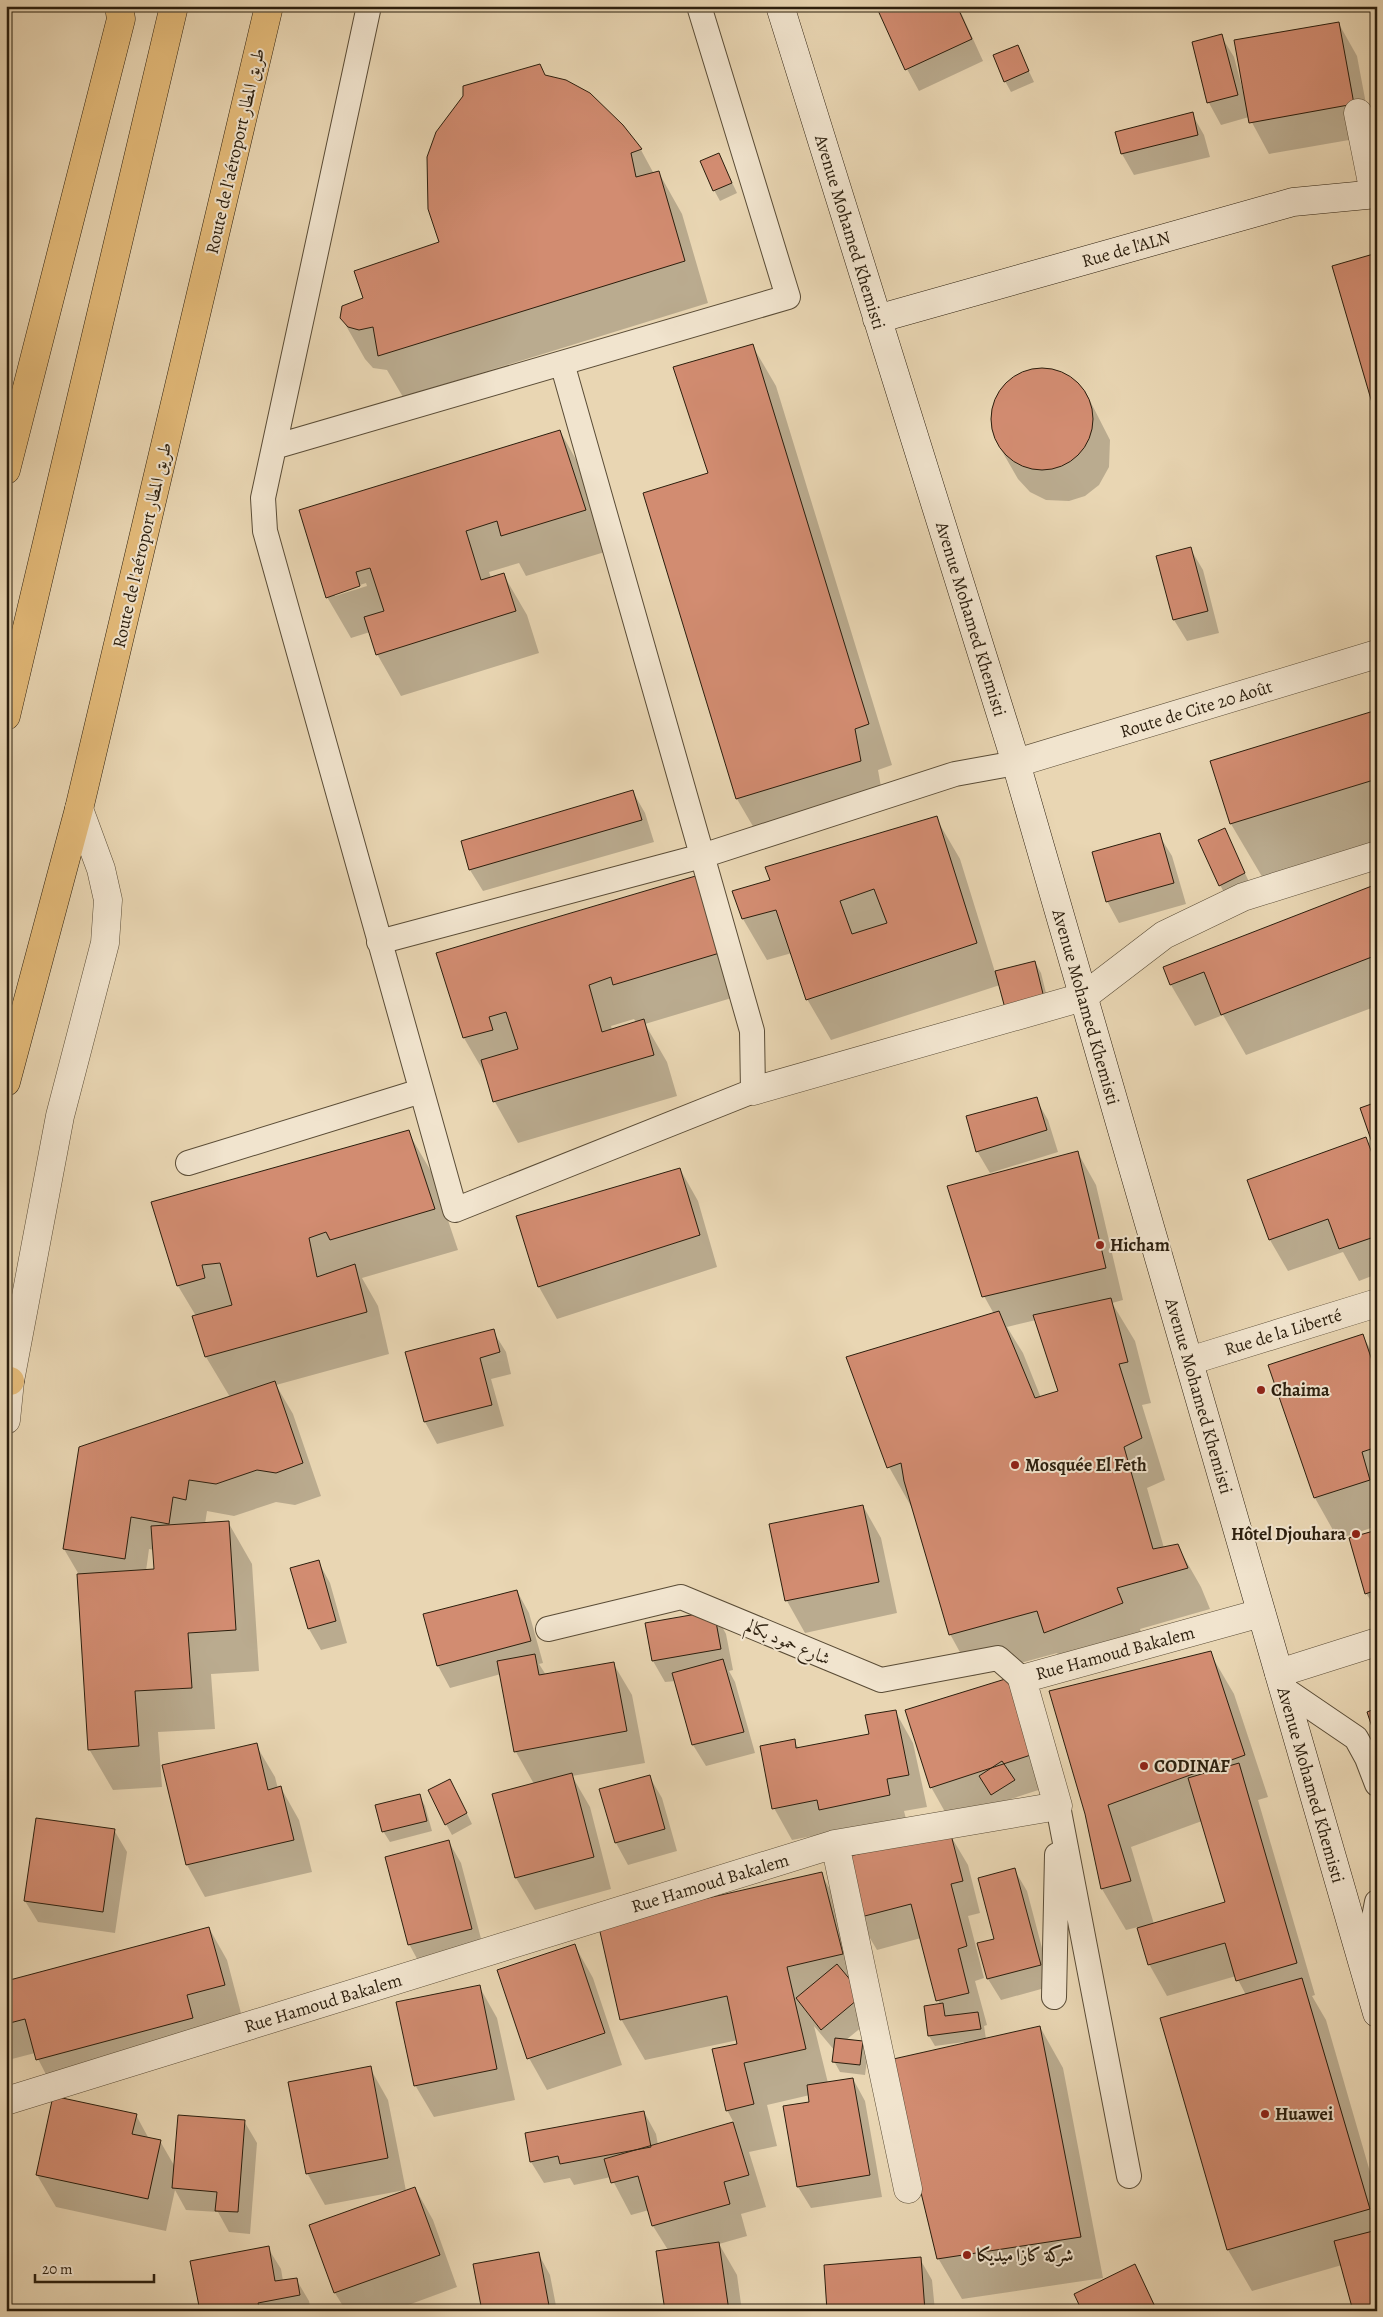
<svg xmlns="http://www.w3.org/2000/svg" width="1383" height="2317" viewBox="0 0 1383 2317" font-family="Alegreya,Amiri,serif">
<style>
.shadow{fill:#0003;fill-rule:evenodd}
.building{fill:#d28c71;stroke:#2b1e0d;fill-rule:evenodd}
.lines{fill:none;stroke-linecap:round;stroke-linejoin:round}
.lane-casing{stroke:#5a4c36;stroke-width:26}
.street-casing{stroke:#5a4c36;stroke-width:29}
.secondary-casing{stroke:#2b1e0d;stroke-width:29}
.highway-casing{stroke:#2b1e0d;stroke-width:29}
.lane{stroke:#f1e4ce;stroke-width:24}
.street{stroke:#f1e4ce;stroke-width:28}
.secondary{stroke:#f1e4ce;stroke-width:28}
.highway{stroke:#e4bb7a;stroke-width:28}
.poi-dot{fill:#8f2418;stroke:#f1e4ce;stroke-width:2}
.labels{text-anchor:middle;stroke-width:4;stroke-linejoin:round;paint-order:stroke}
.street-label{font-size:18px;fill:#2b1e0d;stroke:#f1e4ce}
.poi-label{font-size:18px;font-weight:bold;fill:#2b1e0d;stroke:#f1e4ce;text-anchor:start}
</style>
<rect width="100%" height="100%" fill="#e9d6b3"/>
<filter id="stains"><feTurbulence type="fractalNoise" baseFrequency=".004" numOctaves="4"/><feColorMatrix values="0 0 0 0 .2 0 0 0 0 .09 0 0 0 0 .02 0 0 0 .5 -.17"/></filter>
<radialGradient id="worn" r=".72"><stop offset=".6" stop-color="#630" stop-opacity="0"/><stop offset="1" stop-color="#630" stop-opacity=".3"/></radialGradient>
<!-- shadow -->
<path class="shadow" d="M877 6H958L983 61 919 91 907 69Z
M1339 24 1357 56 1372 136 1269 154 1249 117 1221 125 1209 103 1193 43 1221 36 1234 57 1243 91Z
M1017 46 1034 82 1011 92 1005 81Z
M545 76 622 126 641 150 654 174 659 173 682 214 708 303 403 397 387 370 373 368 365 359 341 317 440 243 465 97Z
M1192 114 1204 135 1210 157 1134 175 1122 154Z
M719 155 737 193 720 201 714 190Z
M752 345 776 386 892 765 878 770 884 803 761 840 737 799 710 474Z
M1043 368 1060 372 1072 378 1085 391 1110 440 1109 467 1099 485 1085 496 1069 501 1046 500 1030 492 1018 479 999 446 993 430 991 418 995 400 1004 385 1018 374Z
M560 431 583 472 608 551 526 576 519 563 489 572 491 578 503 574 527 615 539 653 401 696 377 654 370 632 351 638 327 597 301 511ZM366 583 367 586 335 596V593Z
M1190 548 1203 570 1219 633 1187 641 1174 620 1157 557Z
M1377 711V845L1264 880 1231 824 1212 762Z
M633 792 645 813 654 842 483 891 470 870Z
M936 818 960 859 995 972 1035 962 1041 973 1051 1013 1000 985 831 1040 807 999 792 953 767 960 743 919 734 892 771 881Z
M1159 835 1172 856 1186 904 1119 923 1107 901Z
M1230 841 1250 884 1226 896 1220 885Z
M699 876 745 994 645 1024 667 1062 677 1096 518 1143 495 1102 488 1079 464 1038 438 954ZM634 1019 637 1023 612 1030 611 1026Z
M1377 886V1006L1246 1055 1223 1015 1195 1026 1171 985Z
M1036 1099 1048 1120 1058 1152 990 1173 977 1151Z
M408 1132 432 1173 458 1250 362 1278 378 1306 389 1354 276 1385 293 1414 321 1496 295 1505 276 1502 234 1516 207 1511 205 1524 228 1522 252 1564 259 1671 211 1674 215 1729 158 1732 162 1787 113 1790 89 1749 78 1573 64 1549 230 1397 206 1357 196 1316 178 1286 152 1202ZM149 1549 154 1550 156 1570 146 1571Z
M1365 1139 1377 1159V1274L1359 1281 1343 1252 1288 1271 1270 1240Z
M1078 1153 1096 1185 1123 1300 1112 1303 1135 1341 1151 1403 1142 1405 1165 1480 1147 1488 1164 1548 1177 1545 1201 1587 1210 1609 1140 1629 1145 1645 1069 1673 1057 1653 973 1676 950 1634 912 1508 889 1467 994 1314 984 1296ZM1036 1320 1059 1392 1041 1398 1023 1353 1007 1327Z
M680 1169 698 1201 717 1267 557 1319 539 1287 518 1217Z
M493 1331 506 1352 511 1374 491 1379 504 1426 437 1444 425 1422 407 1353Z
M1362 1335 1377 1360V1526L1338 1539 1315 1498 1270 1366Z
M863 1506 881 1538 897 1613 805 1633 787 1601 771 1525Z
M1377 1531V1611L1366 1593Z
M318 1561 330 1583 347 1643 321 1650 309 1629Z
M517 1591 529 1613 543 1663 539 1664 546 1675 613 1663 632 1695 645 1763 572 1776 590 1807 611 1889 535 1910 516 1878 534 1784 516 1752 501 1674 450 1688 438 1666 425 1615Z
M714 1612 726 1634 733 1670 729 1671 735 1682 755 1753 706 1766 693 1745 676 1681 665 1682 653 1661Z
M1210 1653 1234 1694 1268 1797 1258 1800 1315 1995 1312 1996 1326 2020 1377 2196V2311L1342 2265 1252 2291 1228 2250 1161 2019 1246 1995 1236 1976 1167 1996 1149 1964 1138 1927 1126 1930 1102 1889 1086 1813ZM1202 1821 1226 1903 1154 1924 1131 1847Z
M1014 1677 1057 1784 949 1819 931 1787Z
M895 1711 913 1743 927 1807 904 1811 908 1827 833 1832 792 1840 774 1808 794 1741 799 1749 871 1734Z
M256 1745 275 1777 278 1789 281 1788 299 1820 312 1872 205 1897 187 1865 164 1766Z
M1360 1757 1377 1760V1805Z
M649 1776 662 1798 677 1851 628 1865 616 1843 601 1790Z
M456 1791 472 1824 452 1835 446 1824Z
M419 1795 425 1806 432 1831 390 1842 383 1831Z
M114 1830 127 1852 115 1933 38 1922 25 1901Z
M949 1833 968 1865 980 1913 968 1916 984 1978 975 1981 987 2025 984 2026 986 2039 1040 2027 1063 2068 1103 2278 962 2299 938 2258 964 2042 935 2046 929 2036 925 2007 940 2005 921 1938 877 1950 858 1918Z
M449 1842 461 1863 484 1950 421 1966 409 1944Z
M1014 1869 1027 1891 1052 1986 1001 2000 988 1979 996 1940Z
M821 1874 845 1915 874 2017 846 2040 862 2042 868 2053 865 2075 840 2072 834 2061 835 2051 814 2026 828 2083 853 2079 865 2101 882 2197 811 2208 798 2187 811 2103 810 2095 767 2105 777 2146 749 2152 766 2207 741 2214 747 2236 719 2244 737 2275 742 2311H666L668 2250 653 2226 649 2210 631 2215 611 2177 574 2185 570 2178 544 2183 531 2162 644 2112 656 2134 658 2145 734 2123 727 2110 739 2044 738 2040 645 2060 621 2019Z
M209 1928 227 1960 242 2017 55 2092 35 2053 12 2059 6 2048V1983Z
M575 1946 593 1978 622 2065 547 2090 529 2058Z
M479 1986 497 2018 515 2100 434 2117 415 2085Z
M370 2068 388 2100 406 2191 415 2188 433 2220 457 2287 392 2311H346L335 2293 311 2226 405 2190 325 2205 307 2173Z
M136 2115 149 2139 160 2141 175 2167 244 2121 257 2143 250 2234 229 2232 218 2212 186 2210 175 2190 166 2231 56 2207 37 2175Z
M268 2248 281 2269 283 2281 296 2279 309 2301 311 2311H201Z
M538 2253 550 2275 557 2311H483Z
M920 2259 932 2280 935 2311H829Z
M1134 2266 1158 2311H1083Z"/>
<!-- building -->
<path class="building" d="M876 6H957L972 39 905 70Z
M1339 22 1354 104 1249 123 1234 40Z
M1222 34 1238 95 1207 103 1192 42Z
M1018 45 1029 71 1004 82 993 55Z
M540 64 545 75 566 80 590 93 623 125 642 149 631 153 636 177 659 171 685 261 378 356 373 327 359 330 348 327 340 318 342 306 363 298 354 271 439 242 428 209 427 157 436 132 463 96V86Z
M1193 112 1198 135 1121 154 1115 132Z
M719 153 732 183 713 191 700 161Z
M1377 253V420L1332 266Z
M753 344 869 724 855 729 861 761 736 799 643 493 708 473 673 367Z
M991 419a51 51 0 1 1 102 0a51 51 0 1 1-102 0Z
M560 430 586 510 501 536 497 521 466 531 481 580 504 573 516 611 376 655 364 617 384 611 370 568 356 572 360 586 326 598 299 510Z
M1191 547 1208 611 1173 620 1156 556Z
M1377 710V779L1230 824 1210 761Z
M633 790 642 820 469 870 461 841Z
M937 816 977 943 806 1000 776 910 742 919 732 891 770 880 765 867ZM874 889 887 923 852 934 840 901Z
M1225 828 1245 873 1219 886 1198 840Z
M1160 833 1174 883 1106 902 1092 852Z
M699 875 723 952 613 985 611 977 589 985 602 1032 644 1019 654 1055 493 1102 481 1060 518 1049 506 1012 489 1017 493 1030 463 1038 436 953Z
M1377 884V955L1221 1015 1204 972 1170 985 1163 967Z
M1035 961 1045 1002 1006 1012 995 971Z
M1037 1097 1047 1130 976 1152 966 1116Z
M1377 1102V1154H1376L1360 1108Z
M409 1130 435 1209 330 1240 326 1232 309 1238 317 1277 355 1264 367 1312 205 1357 192 1316 232 1305 220 1263 202 1265 205 1278 177 1286 151 1202Z
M1366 1137 1377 1167V1236L1339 1249 1328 1219 1269 1240 1247 1180Z
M1078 1151 1106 1268 982 1297 947 1186Z
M680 1168 700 1235 538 1287 516 1216Z
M1111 1298 1128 1362 1119 1364 1142 1438 1124 1447 1153 1549 1178 1544 1188 1568 1117 1588 1123 1603 1044 1633 1037 1611 949 1635 904 1481 901 1463 887 1468 846 1357 999 1311 1035 1398 1058 1391 1033 1315Z
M494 1329 500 1352 480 1358 492 1405 424 1422 405 1352Z
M1363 1334 1377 1375V1447L1362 1452 1370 1480 1314 1498 1268 1365Z
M275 1381 303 1463 276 1473 257 1470 216 1484 189 1480 186 1500 173 1497 169 1524 131 1517 125 1559 63 1549 79 1447Z
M863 1505 879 1582 785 1601 769 1524Z
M229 1521 236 1630 188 1633 192 1688 135 1691 139 1746 88 1750 77 1574 154 1569 151 1526Z
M1377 1530V1590L1365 1594 1349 1538Z
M319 1560 336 1621 308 1629 290 1568Z
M517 1590 531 1641 437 1666 423 1614Z
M714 1611 721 1649 652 1661 645 1623Z
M1211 1651 1245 1755 1108 1805 1131 1881 1101 1889 1085 1814 1049 1691Z
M535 1654 539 1675 614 1662 627 1731 514 1752 497 1661Z
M723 1659 744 1732 692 1745 672 1673Z
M1015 1676 1040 1752 930 1788 905 1710Z
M1377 1708V1742L1367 1712Z
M896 1710 909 1775 887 1779 890 1795 819 1810 817 1800 772 1809 760 1746 795 1739 796 1748 869 1734 865 1715Z
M257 1743 268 1790 281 1786 294 1840 186 1865 162 1765Z
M1002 1761 1015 1780 991 1795 979 1776Z
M1239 1763 1297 1963 1236 1981 1225 1943 1148 1965 1137 1928 1225 1902 1188 1778Z
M572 1773 594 1857 515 1878 492 1794Z
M650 1775 665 1829 615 1843 599 1789Z
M450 1779 467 1813 445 1825 428 1790Z
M420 1794 427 1821 382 1832 375 1805Z
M36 1818 115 1829 103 1912 24 1901Z
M950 1831 963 1881 951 1884 967 1946 958 1949 969 1993 936 2001 911 1904 857 1918 842 1858Z
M449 1840 472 1929 408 1945 385 1857Z
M1015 1868 1041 1965 987 1979 977 1943 994 1939 978 1878Z
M822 1872 843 1954 787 1967 806 2049 744 2063 754 2104 726 2111 712 2049 737 2044 727 1996 620 2020 598 1923Z
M209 1927 225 1985 187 1995 193 2018 36 2060 25 2019 6 2024V1981Z
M575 1944 605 2033 527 2059 497 1970Z
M837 1964 863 1995 821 2030 796 1998Z
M1302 1978 1370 2209 1227 2250 1160 2018Z
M480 1985 497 2069 414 2086 396 2002Z
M943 2003 945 2016 978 2012 981 2029 928 2036 924 2006Z
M1040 2026 1081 2237 937 2259 889 2060Z
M835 2038 863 2041 860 2065 832 2062Z
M371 2066 388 2158 306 2174 288 2082Z
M853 2078 870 2175 797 2187 783 2106 809 2102 807 2085Z
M53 2096 137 2114 132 2134 161 2140 148 2199 36 2175Z
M644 2111 651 2147 560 2164 558 2156 530 2162 525 2133Z
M178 2115 245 2120 238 2212 215 2211 217 2192 172 2188Z
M733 2122 749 2175 724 2182 730 2204 652 2226 638 2176 611 2183 604 2159Z
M415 2187 440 2255 334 2293 309 2225Z
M1377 2230V2311H1353L1334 2241Z
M719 2242 729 2311H665L656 2251Z
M269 2246 275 2281 297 2278 300 2295 258 2303 260 2311H200L190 2261Z
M539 2252 550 2311H482L473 2264Z
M921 2257 925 2311H827L824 2265Z
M1135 2264 1157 2311H1082L1074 2294Z"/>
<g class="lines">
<!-- lane casing -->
<g class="lane-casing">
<path id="lane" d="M369 6 263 498 265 531 455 1210 753 1091 752 1031 562 363
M274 447 788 297 699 6
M379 942 702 856 955 774 1016 763
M188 1163 421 1091
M548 1629 681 1597 881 1680 998 1658 1022 1679
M1284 1689 1356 1738 1367 1758 1377 1784
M1058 1806 1129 2176
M1364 1969 1377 1902
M1054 1997 1057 1855"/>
</g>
<!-- street casing -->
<g class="street-casing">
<path id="street" d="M1358 113 1374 193
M1016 763 1377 654
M753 1091 1083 997 1164 935 1243 897 1377 855
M1189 1361 1377 1303
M6 1420 10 1381 60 1116 105 943 108 900 101 869 79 809
M1279 1673 1377 1642
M835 1844 908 2189
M6 2101 835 1844 1058 1806 1022 1679 1261 1613"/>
</g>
<!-- secondary casing -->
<g class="secondary-casing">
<path id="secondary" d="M780 6 1016 763 1377 2013
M877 319 1293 202 1377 194"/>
</g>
<!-- highway casing -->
<g class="highway-casing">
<path id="highway" d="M6 470 121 19 119 6
M6 716 174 6
M6 1082 79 809 269 6
M6 1382 10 1381"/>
</g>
<!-- lane -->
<use href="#lane" class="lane"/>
<!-- street -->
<use href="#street" class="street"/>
<!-- secondary -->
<use href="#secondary" class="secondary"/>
<!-- highway -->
<use href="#highway" class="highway"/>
</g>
<!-- markers -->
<g class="poi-dot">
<circle cx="1100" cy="1245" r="5"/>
<circle cx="1261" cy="1390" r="5"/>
<circle cx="1015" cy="1465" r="5"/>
<circle cx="1356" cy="1534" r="5"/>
<circle cx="1144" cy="1766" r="5"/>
<circle cx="1265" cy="2114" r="5"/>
<circle cx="967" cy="2255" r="5"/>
</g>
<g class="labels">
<!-- street labels -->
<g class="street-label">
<text transform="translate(235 151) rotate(-77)" y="6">Route de l'aéroport طريق المطار</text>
<text transform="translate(850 232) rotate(73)" y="6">Avenue Mohamed Khemisti</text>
<text transform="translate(1126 249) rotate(-16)" y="6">Rue de l'ALN</text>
<text transform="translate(142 545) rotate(-77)" y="6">Route de l'aéroport طريق المطار</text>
<text transform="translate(971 619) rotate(73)" y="6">Avenue Mohamed Khemisti</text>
<text transform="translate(1196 709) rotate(-17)" y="6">Route de Cite 20 Août</text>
<text transform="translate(1086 1007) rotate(74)" y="6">Avenue Mohamed Khemisti</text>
<text transform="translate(1283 1332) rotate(-17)" y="6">Rue de la Liberté</text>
<text transform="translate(1199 1396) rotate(74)" y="6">Avenue Mohamed Khemisti</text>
<text transform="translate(788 1642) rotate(23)" y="6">شارع حمود بكالم</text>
<text transform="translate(1115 1653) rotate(-15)" y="6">Rue Hamoud Bakalem</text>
<text transform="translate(1311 1785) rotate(74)" y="6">Avenue Mohamed Khemisti</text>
<text transform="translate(710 1883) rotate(-17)" y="6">Rue Hamoud Bakalem</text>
<text transform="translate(323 2003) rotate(-17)" y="6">Rue Hamoud Bakalem</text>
</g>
<!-- poi labels -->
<g class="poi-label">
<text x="1110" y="1251">Hicham</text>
<text x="1271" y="1396">Chaima</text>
<text x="1025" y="1471">Mosquée El Feth</text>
<text x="1346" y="1540" text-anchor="end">Hôtel Djouhara</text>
<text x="1154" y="1772">CODINAF</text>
<text x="1275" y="2120">Huawei</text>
<text x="977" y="2261">شركة كازا ميديكا</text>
</g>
</g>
<!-- margin -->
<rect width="1383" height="2317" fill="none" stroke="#e9d6b3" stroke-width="25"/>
<rect x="8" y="8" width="1368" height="2302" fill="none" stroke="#2b1e0d" stroke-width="2.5"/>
<rect x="12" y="12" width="1358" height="2292" fill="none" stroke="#2b1e0d"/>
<!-- scale -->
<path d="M35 2274v8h119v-8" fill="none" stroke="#2b1e0d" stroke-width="2.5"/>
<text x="42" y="2274" font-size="15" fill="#2b1e0d" stroke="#f1e4ce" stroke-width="4" paint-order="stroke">20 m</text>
<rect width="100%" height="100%" filter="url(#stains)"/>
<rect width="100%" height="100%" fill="url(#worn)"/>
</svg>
